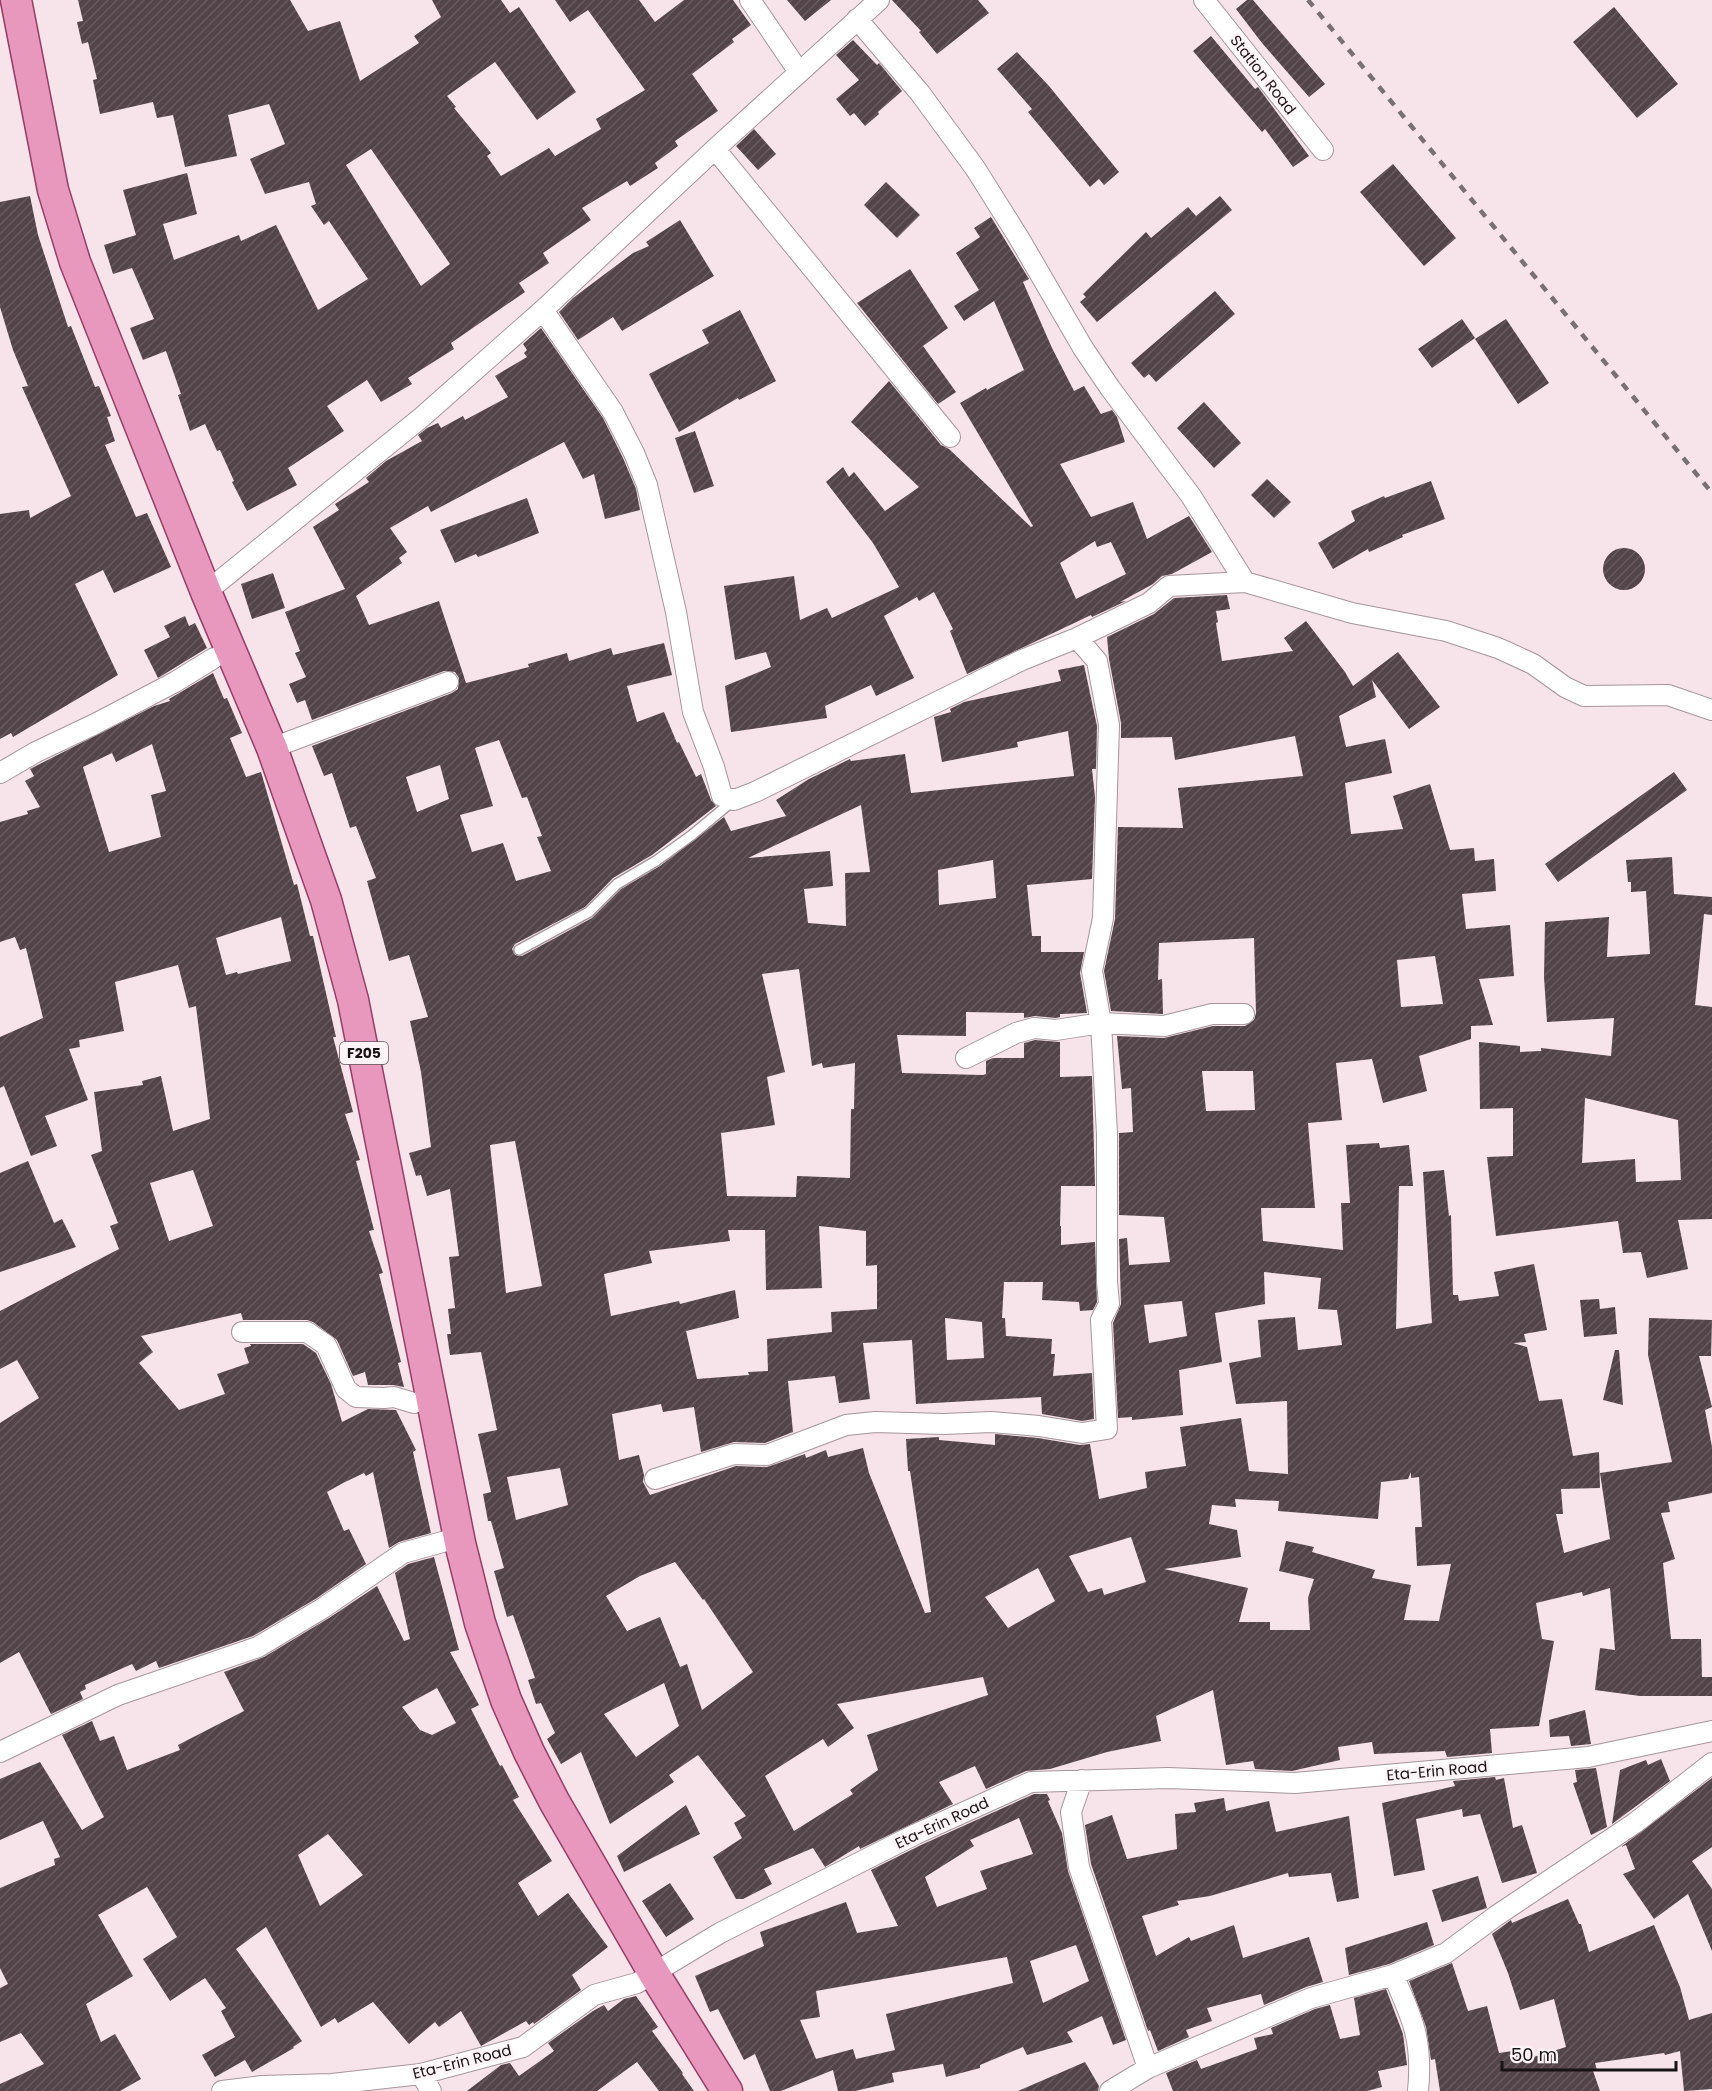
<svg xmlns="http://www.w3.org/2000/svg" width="1712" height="2091" viewBox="0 0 1712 2091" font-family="Poppins,sans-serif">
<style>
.building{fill:url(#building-hatch);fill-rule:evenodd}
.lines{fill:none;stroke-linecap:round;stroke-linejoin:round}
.service-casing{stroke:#a6959b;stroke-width:12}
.minor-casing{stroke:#a6959b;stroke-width:22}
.primary-casing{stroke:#963d66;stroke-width:33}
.service{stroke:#fff;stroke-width:9}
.minor{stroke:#fff;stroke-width:20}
.primary{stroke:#e998bd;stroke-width:30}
.rail{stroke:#7a6f73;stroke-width:4.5;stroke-dasharray:8 8;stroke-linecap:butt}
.labels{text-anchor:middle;stroke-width:6;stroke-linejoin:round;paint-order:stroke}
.shield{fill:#fef3f7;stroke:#5d5659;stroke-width:1.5}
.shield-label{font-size:14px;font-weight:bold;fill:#181315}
.street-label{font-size:15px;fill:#181315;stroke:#fef3f7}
</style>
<defs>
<pattern id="building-hatch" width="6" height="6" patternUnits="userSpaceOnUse" patternTransform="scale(1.5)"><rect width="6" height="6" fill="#524449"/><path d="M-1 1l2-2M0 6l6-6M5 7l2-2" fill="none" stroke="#675b5f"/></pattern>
</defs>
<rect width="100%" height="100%" fill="#f6e4ea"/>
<!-- building -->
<path class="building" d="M78 0H290L308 31 340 21 360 81 419 43 414 36 441 17 432 0H501L510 13 519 7 576 92 537 120 495 62 447 96 456 107 454 108 491 153 487 156 501 176 549 148 555 156 601 129 596 119 645 90 588 10 570 22 555 0H639L655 22 684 0H733L751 25 732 39 734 42 692 74 718 111 675 141 678 146 655 163 658 168 630 186 627 181 582 208 591 220 543 253 549 263 519 283 525 292 451 343 454 349 408 378 412 384 381 402 367 380 327 406 344 431 288 468 297 485 247 511 232 482 234 481 220 450 217 451 205 424 190 431 178 395 181 394 166 351 143 360 130 328 154 319 132 268 113 274 104 245 136 235 123 190 187 173 197 214 163 224 174 260 239 235 241 241 276 225 318 310 368 279 329 221 324 225 311 206 316 204 309 182 265 194 250 159 285 144 269 104 228 115 237 156 185 167 173 115 157 118 153 102 100 114 93 80 97 79 88 42 82 44 77 22 83 21ZM371 149 450 264 421 286 346 165Z
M787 0H831L805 21Z
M892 0H978L989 13 937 54 919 32 921 31Z
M1247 0H1253L1325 84 1309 97 1262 43 1236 9Z
M1614 7 1678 84 1637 118 1573 42Z
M1211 36 1255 89 1258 87 1309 156 1293 167 1265 129 1262 132 1193 51Z
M853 40 877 65 879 63 902 91 878 112 879 114 865 126 854 113 850 116 836 99 859 80 836 55Z
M1017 52 1049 86 1119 172 1104 185 1099 179 1090 187 1028 112 1032 109 997 69Z
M754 129 776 154 758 170 736 146Z
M1393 164 1456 238 1424 266 1360 192Z
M886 182 920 215 897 238 864 205Z
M30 196 38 235 68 327 71 326 95 387 99 386 111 416 107 417 115 441 105 445 136 517 147 513 171 567 114 593 103 570 75 584 118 675 13 737 11 733 0 739V514L29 510 30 518 71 496 22 387 28 386 13 350 0 307V202Z
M1220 196 1232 210 1097 322 1080 302 1086 297 1083 294 1146 232 1151 238 1188 207 1196 216Z
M991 217 1029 279 1023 282 1052 348 1074 391 1084 386 1101 414 1112 410 1117 417 1125 442 1060 464 1091 517 1133 502 1147 539 1189 516 1212 552 1172 574 1162 576 1153 584 1120 602 1126 601 1092 617 1091 615 967 674 950 631 953 629 934 592 919 601 917 597 884 616 914 678 876 696 871 685 825 706 827 718 731 732 725 686 771 667 766 652 735 660 724 586 794 576 800 620 827 608 832 618 899 587 873 543 826 482 843 467 849 477 854 472 885 511 919 487 851 422 889 381 941 445 949 449 1031 527 1033 526 960 403 986 388 987 390 1024 370 994 301 964 321 954 306 979 290 956 253 980 237 974 228ZM1095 541 1097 547 1111 542 1126 574 1076 599 1060 563Z
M680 220 714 276 622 331 613 317 578 340 559 312 573 298 633 253 649 246 646 242Z
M910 269 948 328 923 346 956 392 938 404 857 303Z
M1215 291 1235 314 1156 382 1149 374 1144 378 1131 363Z
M740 310 776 381 739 400 738 398 679 432 649 374 709 343 702 330Z
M1462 319 1475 338 1432 368 1418 349Z
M1506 319 1549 383 1518 404 1475 339Z
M541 328 603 418 623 458 636 489 640 510 605 519 594 474 583 479 564 442 431 512 428 506 390 528 407 552 399 558 402 563 356 596 369 625 439 601 466 683 529 667 528 664 567 653 569 661 611 648 613 655 664 643 672 675 627 686 637 722 664 712 677 743 679 742 696 777 701 774 711 800 716 806 652 855 613 878 585 907 515 944 512 949 515 955 522 956 592 918 621 889 660 866 724 817 731 831 786 816 776 800 809 779 850 759 851 761 905 754 911 793 1074 776 1068 731 1017 742 1018 747 942 762 934 717 951 712 950 709 964 702 1061 681 1058 670 1084 665 1097 726 1096 769H1092L1095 797 1092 879 1027 885 1032 936H1041V952H1084L1080 973 1087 1013 1060 1014V1017L1056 1018 1035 1016 1024 1018V1013L966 1012V1036L897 1035 902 1073 983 1075 986 1074V1061L993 1058H1024V1043L1035 1040 1060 1042V1077L1092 1076 1095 1186H1061L1060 1226H1061V1245L1095 1242 1097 1302 1093 1310 1080 1311 1079 1302 1042 1300 1043 1282H1004L1002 1318H1005L1006 1336 1052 1339 1051 1354H1055L1053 1376 1092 1373 1094 1419 1082 1421 1042 1414 1041 1397 916 1404 912 1340 863 1343 870 1399 839 1403 835 1376 788 1381 793 1432 765 1443 734 1442 701 1452 694 1407 663 1412 661 1404 612 1414 619 1460 639 1455 644 1475 643 1482 650 1495 736 1466 767 1467 805 1454 806 1458 826 1450 828 1457 863 1448 869 1473 925 1613 931 1612 910 1471H908L906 1439 939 1437V1440L995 1445V1434L1038 1438 1080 1445 1090 1444 1099 1499 1147 1488 1145 1472 1186 1466 1180 1427 1241 1418 1249 1471 1288 1474 1287 1401 1236 1404 1229 1363 1261 1357 1258 1320 1295 1317 1298 1350 1342 1345 1337 1310 1318 1309 1321 1278 1264 1272 1265 1304 1215 1313 1222 1362 1179 1370 1183 1415 1132 1420V1417L1118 1418 1113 1323 1121 1304 1119 1239 1127 1238 1129 1265 1170 1262 1164 1217 1119 1215V1133L1133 1132 1131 1088 1122 1089 1117 1036 1164 1038 1213 1026H1245L1254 1020 1256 1013 1254 938 1159 943 1158 980 1162 979 1163 1014 1111 1011 1104 971 1115 919 1118 827 1183 828 1178 788 1303 776 1295 736 1175 760 1172 737 1121 738V723L1109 659 1107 637 1154 614 1174 598 1227 595 1230 609 1216 611 1218 622 1216 623 1222 661 1293 651 1284 638 1306 621 1345 672 1353 686 1398 652 1440 707 1409 729 1372 680 1376 697 1339 716 1346 747 1385 739 1392 773 1345 783 1351 834 1403 829 1393 796 1430 784 1450 850 1474 848 1475 861 1494 859 1496 891 1462 894 1466 929 1510 925 1514 976 1479 979 1493 1025 1471 1026V1039L1419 1056 1427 1091 1383 1103 1372 1059 1336 1063 1342 1120 1308 1123 1315 1208H1261L1263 1241 1343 1250 1341 1203H1350L1346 1145 1379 1143 1380 1148 1409 1145 1413 1186H1399L1396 1329 1432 1323 1423 1172 1444 1170 1449 1216 1451 1215 1453 1295H1458L1459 1301 1499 1296 1494 1272 1534 1264 1547 1330 1524 1334 1526 1342 1513 1343 1527 1347 1539 1401 1562 1399 1573 1456 1599 1452 1600 1488 1561 1489 1563 1514H1556L1564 1553 1610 1539 1600 1473 1672 1462 1648 1355 1649 1318 1712 1320 1711 1356H1699L1712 1407 1705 1410 1712 1447V1493L1668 1502 1670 1512 1661 1513 1675 1559 1663 1563 1671 1639H1701L1702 1677H1712V1696H1640L1595 1690 1600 1648 1615 1650 1610 1588 1583 1596 1582 1592 1536 1603 1542 1639 1554 1641 1539 1726 1490 1729 1492 1753 1447 1757 1445 1751 1374 1754 1372 1742 1338 1747 1340 1760 1292 1771 1255 1769 1253 1761 1226 1765 1213 1690 1156 1716 1161 1741 1107 1752 1050 1769 1026 1771 986 1789 975 1766 939 1782 953 1804 860 1849 859 1846 825 1867 813 1848 764 1869 772 1884 743 1899H736L713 1857 742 1838 734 1823 746 1816 698 1755 669 1775 674 1782 610 1824 581 1752 561 1764 547 1739 555 1733 541 1703 536 1704 528 1680 535 1678 513 1615 507 1617 494 1571 504 1568 491 1521H488L483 1494 491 1492 478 1434 497 1430 481 1352 450 1355 447 1334H451L448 1309 455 1308 449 1257 459 1256 450 1189 427 1196 421 1175 416 1176 409 1153 431 1147 421 1072 410 1021 428 1017 409 955 389 961 367 881 376 878 356 826 350 828 332 773 324 776 312 746 452 693 458 689 459 678 455 672 444 671 312 720 305 700 297 703 289 684 306 677 295 653 300 651 285 612 345 589 313 527 339 510 335 504 369 482 366 478 386 461 422 441 418 435 427 428 438 423 441 428 463 416 465 420 508 397 495 376 527 357 524 353 527 350 523 344ZM499 740 522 798 527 797 542 836 537 837 551 871 516 881 503 843 472 852 460 815 493 806 475 748ZM440 765 449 799 417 812 406 777ZM861 805 870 872 845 873 846 926 808 923 804 889 833 886 830 851 748 858ZM993 860 996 898 939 905 938 870ZM1435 956 1443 1004 1401 1007 1397 960ZM799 969 812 1066 822 1063 823 1068 855 1063 854 1109H851L850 1178 797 1176 796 1197 727 1196 721 1133 775 1125 767 1077 785 1072 762 974ZM1202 1071H1253L1255 1110 1206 1111ZM515 1141 542 1286 506 1293 490 1145ZM819 1226 866 1231V1266L877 1265V1309L831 1312 832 1332 767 1339 768 1371 748 1372 749 1375 697 1379 686 1331 739 1318 735 1290 680 1304 679 1301 611 1316 604 1274 652 1263 649 1251 730 1241 728 1230H765L766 1290 822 1288ZM1182 1301 1187 1336 1149 1343 1144 1305ZM945 1318 982 1322 984 1358 947 1360ZM560 1468 568 1505 516 1520 507 1477ZM1411 1472V1478L1419 1477 1422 1527H1415L1417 1566 1451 1564 1439 1621 1404 1620 1411 1585 1372 1578 1375 1570 1312 1552 1314 1547 1286 1541 1279 1571 1314 1579 1308 1598 1310 1630H1270V1622H1239L1248 1588 1164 1569 1241 1557 1237 1530 1209 1524 1212 1505 1236 1507 1235 1499 1279 1501 1278 1511 1378 1519 1381 1482 1408 1479ZM1131 1537 1146 1582 1104 1595 1102 1588 1088 1592 1069 1556ZM675 1562 703 1600 704 1599 753 1672 702 1710 687 1664 680 1667 660 1617 627 1631 606 1596 640 1576ZM1038 1568 1055 1601 1008 1628 985 1597ZM983 1677 988 1695 867 1735 878 1770 850 1790 853 1794 794 1831 765 1776 823 1739 828 1747 854 1728 837 1704ZM664 1683 679 1726 636 1757 604 1714Z
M1204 402 1241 443 1214 468 1177 428Z
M695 431 714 486 694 493 675 438Z
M1267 479 1291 502 1274 518 1251 495Z
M1431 481 1445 519 1402 535 1403 537 1369 552 1368 549 1333 569 1318 543 1355 521 1351 511 1384 496 1385 498Z
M527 498 539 533 478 557 476 554 455 563 440 530Z
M1603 569a21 21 0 1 1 42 0a21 21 0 1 1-42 0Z
M273 573 285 608 252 619 241 584Z
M185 616 189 626 195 623 207 648 158 678 144 650 170 637 164 626Z
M213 673 224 699 227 698 242 733 230 738 246 777 261 772 294 885 297 884 310 936H313L336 1037H333L353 1112 345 1114 360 1160 356 1161 374 1230 369 1231 383 1273 379 1274 401 1362 398 1363 404 1387 393 1385H368L365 1372 353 1376 337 1340 313 1322 307 1320H243L241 1313 141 1336 153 1352 139 1363 179 1410 225 1394 217 1374 249 1363 244 1348 251 1346 250 1344H303L316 1353 331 1384 342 1422 368 1409 396 1410 416 1450 413 1452 431 1533 399 1542 389 1548 373 1472 366 1476 364 1473 343 1483 327 1492 344 1531 349 1529 366 1564 317 1598 253 1636 159 1668 156 1661 136 1671 132 1664 85 1685 86 1689 80 1692 83 1699 51 1714 19 1652 0 1663V1423L39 1398 17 1360 0 1369V1311L119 1249 110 1226 118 1223 91 1155 102 1151 94 1092 143 1085 142 1081 161 1076 173 1131 210 1119 196 1006 189 1008 178 965 115 982 124 1031 79 1040 80 1047 69 1049 88 1100 45 1116 57 1146 31 1156 4 1086 0 1088V1037L43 1018 26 948 20 950 15 937 0 942V822L28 814 27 811 40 807 25 781 34 776 30 769 154 706 170 701 169 699ZM152 744 166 791 151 795 161 837 109 852 83 767 112 753 116 762ZM281 917 291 961 238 974 237 972 226 975 216 938ZM193 1170 213 1226 169 1241 150 1183Z
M1674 772 1687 790 1558 882 1545 864Z
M1672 857 1674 894 1712 897V915L1704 914 1695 1005 1712 1007V1219L1678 1220 1688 1269 1647 1278 1641 1252 1623 1253 1618 1221 1496 1236 1487 1157 1513 1156V1108L1480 1109 1479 1042 1520 1046V1052L1541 1051V1048L1611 1056 1614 1018 1547 1022 1544 977 1545 922 1609 917 1607 957 1650 954 1646 891 1631 892V882H1628L1626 860ZM1585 1098 1678 1120 1681 1180 1636 1182 1635 1159 1582 1163Z
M28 1161 54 1223 62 1219 76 1247 0 1272V1173Z
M1599 1299 1600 1309 1615 1307 1617 1334 1584 1337 1580 1300Z
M1615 1350H1619L1623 1405 1603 1400Z
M434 1557 459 1650 450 1652 479 1705 471 1709 500 1766 502 1765 519 1797 513 1800 552 1861 518 1883 538 1916 568 1893 608 1947 572 1975 581 1990 534 2024 533 2022 529 2025 526 2021 481 2046 461 2011 439 2027 435 2022 409 2044 373 2002 338 2023 335 2018 321 2027 266 1927 236 1949 302 2041 293 2047 294 2048 252 2072 245 2060 215 2077 202 2055 235 2037 221 2011 226 2008 205 1978 170 2001 143 1959 177 1937 147 1887 98 1915 133 1976 86 2004 101 2042 115 2034 141 2079 120 2091H0V2084L44 2064 21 2033 0 2042V1988L8 1984 0 1968V1888L55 1865 54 1859 60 1857 43 1821 0 1840V1779L40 1762 82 1830 104 1817 62 1735 92 1721 100 1741 114 1736 127 1770 180 1750 178 1745 244 1711 224 1672 264 1657 329 1618 377 1586 404 1641 410 1639 395 1573 408 1564ZM437 1688 456 1723 432 1735 420 1730 402 1707ZM328 1834 363 1875 320 1906 298 1855Z
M1585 1710 1591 1744 1571 1746 1569 1736 1550 1737 1549 1720Z
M1661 1759 1670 1781 1612 1824 1620 1770 1646 1760 1648 1765Z
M1596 1768 1607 1827 1591 1835 1573 1783 1577 1782 1575 1770Z
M1495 1777 1496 1780 1504 1778 1513 1828 1522 1825 1537 1873 1502 1883 1480 1814 1463 1817 1462 1809 1416 1819 1425 1870 1394 1876 1382 1803 1455 1786 1453 1781Z
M1712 1778V1847L1692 1861 1712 1889V1951L1688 1894 1654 1919 1623 1874 1635 1869 1626 1845 1621 1847Z
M1034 1794H1047L1050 1800 1048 1801 1062 1833 1068 1871 1126 2040 1113 2045 1102 2016 1067 2032 1073 2042 1027 2055 1023 2047 980 2065V2068L946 2077 943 2064 892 2073 894 2082 855 2091H838L833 2070 781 2091H770L755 2054 744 2060 718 2009 710 2012 695 1976 764 1946 760 1932 846 1902 857 1933 898 1926 871 1870 921 1845ZM1019 1818 1033 1854 980 1871 987 1889 937 1907 925 1877 974 1846 970 1840ZM1076 1945 1089 1981 1043 2003 1030 1961ZM1007 1957 1013 1983 886 2014 895 2050 856 2059 853 2049 816 2059 800 2020 820 2017 816 1991Z
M1224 1798 1226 1811 1269 1801 1276 1832 1349 1816 1359 1898 1337 1902 1331 1873 1289 1877 1288 1873 1210 1896 1177 1901 1179 1905 1142 1916 1156 1956 1189 1937 1191 1941 1234 1925 1243 1958 1309 1937 1323 1982 1306 1987 1264 2005 1261 1994 1207 2008 1212 2021 1186 2030 1189 2037 1158 2051 1150 2030 1148 2031 1091 1864 1085 1825 1112 1815 1127 1859 1177 1849 1175 1814 1196 1812 1194 1803Z
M686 1805 700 1834 624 1872 617 1856Z
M1478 1876 1487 1908 1442 1922 1432 1890Z
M670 1883 694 1919 666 1937 642 1901Z
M1568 1899 1579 1924H1581L1589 1952 1654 1925 1680 1987 1689 2020 1712 2013V2089L1684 2091 1680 2051 1665 2055 1664 2053 1595 2063 1597 2070 1593 2071 1600 2091H1440L1435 2059 1431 2060 1426 2027 1409 1981 1452 1963 1468 2011 1487 2006 1499 2053 1526 2049 1527 2059 1566 2047 1554 1999 1520 2010 1508 1973 1492 1934 1511 1920 1512 1923Z
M1427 1922 1434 1945 1389 1964 1349 1975 1345 1948Z
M1386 1989 1403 2034 1407 2065 1378 2071 1382 2087 1367 2091H1173L1166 2073 1197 2060 1201 2069 1257 2049 1254 2038 1273 2034 1271 2028 1315 2009 1330 2005 1340 2039 1360 2035 1354 1998Z
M636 1996 658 2027 652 2031 683 2073 682 2074 694 2091H659L637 2062 597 2091H467L501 2065 510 2063 519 2076 554 2051 548 2043 593 2011 604 2005 608 2011 624 1999Z
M1085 2062 1099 2086 1098 2091H1018Z"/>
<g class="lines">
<!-- service casing -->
<g class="service-casing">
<path id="service" d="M519 950 589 912 617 884 656 861 692 835 734 800"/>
</g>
<!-- minor casing -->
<g class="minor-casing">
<path id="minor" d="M750 0 799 72
M1204 0 1323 150
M857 19 920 93 975 168 1019 238 1083 348 1110 388 1191 496 1245 582
M715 149 950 437
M543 310 613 412 634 453 647 485 676 612 693 712 714 767 722 796 734 800 755 792 1022 660 1077 638 1149 603 1169 586 1245 582 1352 613 1446 631 1498 648 1533 664 1565 687 1584 696 1668 695 1712 710
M206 592 422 417 543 310 715 149 879 0
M272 748 448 682
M0 773 36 752 95 724 175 682 214 658
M966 1058 1016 1033 1034 1028 1056 1030 1101 1023 1164 1026 1212 1014H1244
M242 1332H307L326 1345 346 1389 356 1397 384 1398 394 1397 414 1403
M655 1479 734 1454 767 1455 846 1425 875 1422 944 1424 991 1422 1039 1426 1082 1433 1107 1429 1101 1320 1109 1304 1107 1281V1134L1101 1023 1092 971 1103 918 1109 725 1097 661 1077 638
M0 1752 118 1695 258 1647 323 1608 403 1553 446 1541
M1082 1780 1071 1812 1079 1867 1148 2068
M421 2074 431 2091
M222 2091 262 2086 332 2084 421 2074 523 2047 594 1995 637 1983 720 1933 821 1882 916 1834 1031 1782 1168 1778 1295 1783 1588 1757 1712 1731
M1110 2091 1148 2068 1311 1998 1393 1975
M1418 2091C1423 2041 1413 2019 1393 1975L1446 1953 1496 1916 1635 1823 1712 1763"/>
</g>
<!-- primary casing -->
<g class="primary-casing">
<path id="primary" d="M16 0 53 190 75 262 206 592 272 748 326 900 353 1000 460 1543 480 1623 506 1700 529 1752 554 1801 653 1972 727 2091"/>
</g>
<!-- service -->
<use href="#service" class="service"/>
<!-- minor -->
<use href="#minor" class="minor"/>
<!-- primary -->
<use href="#primary" class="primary"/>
<!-- rail -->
<path class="rail" d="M1308 0 1712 493"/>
</g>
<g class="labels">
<!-- shield labels -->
<rect class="shield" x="340" y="1042" width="48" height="22" rx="4.5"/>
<g class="shield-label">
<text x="364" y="1058">F205</text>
</g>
<!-- street labels -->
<g class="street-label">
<text transform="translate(1263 75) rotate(52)" y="5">Station Road</text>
<text transform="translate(1437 1771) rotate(-5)" y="5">Eta-Erin Road</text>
<text transform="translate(942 1823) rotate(-25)" y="5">Eta-Erin Road</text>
<text transform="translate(462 2062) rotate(-14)" y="5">Eta-Erin Road</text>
</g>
</g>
<!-- scale -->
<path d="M1502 2061v9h174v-9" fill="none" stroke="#181315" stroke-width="3"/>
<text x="1511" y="2061" font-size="18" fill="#181315" stroke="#fef3f7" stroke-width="4.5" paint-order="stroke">50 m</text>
</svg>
